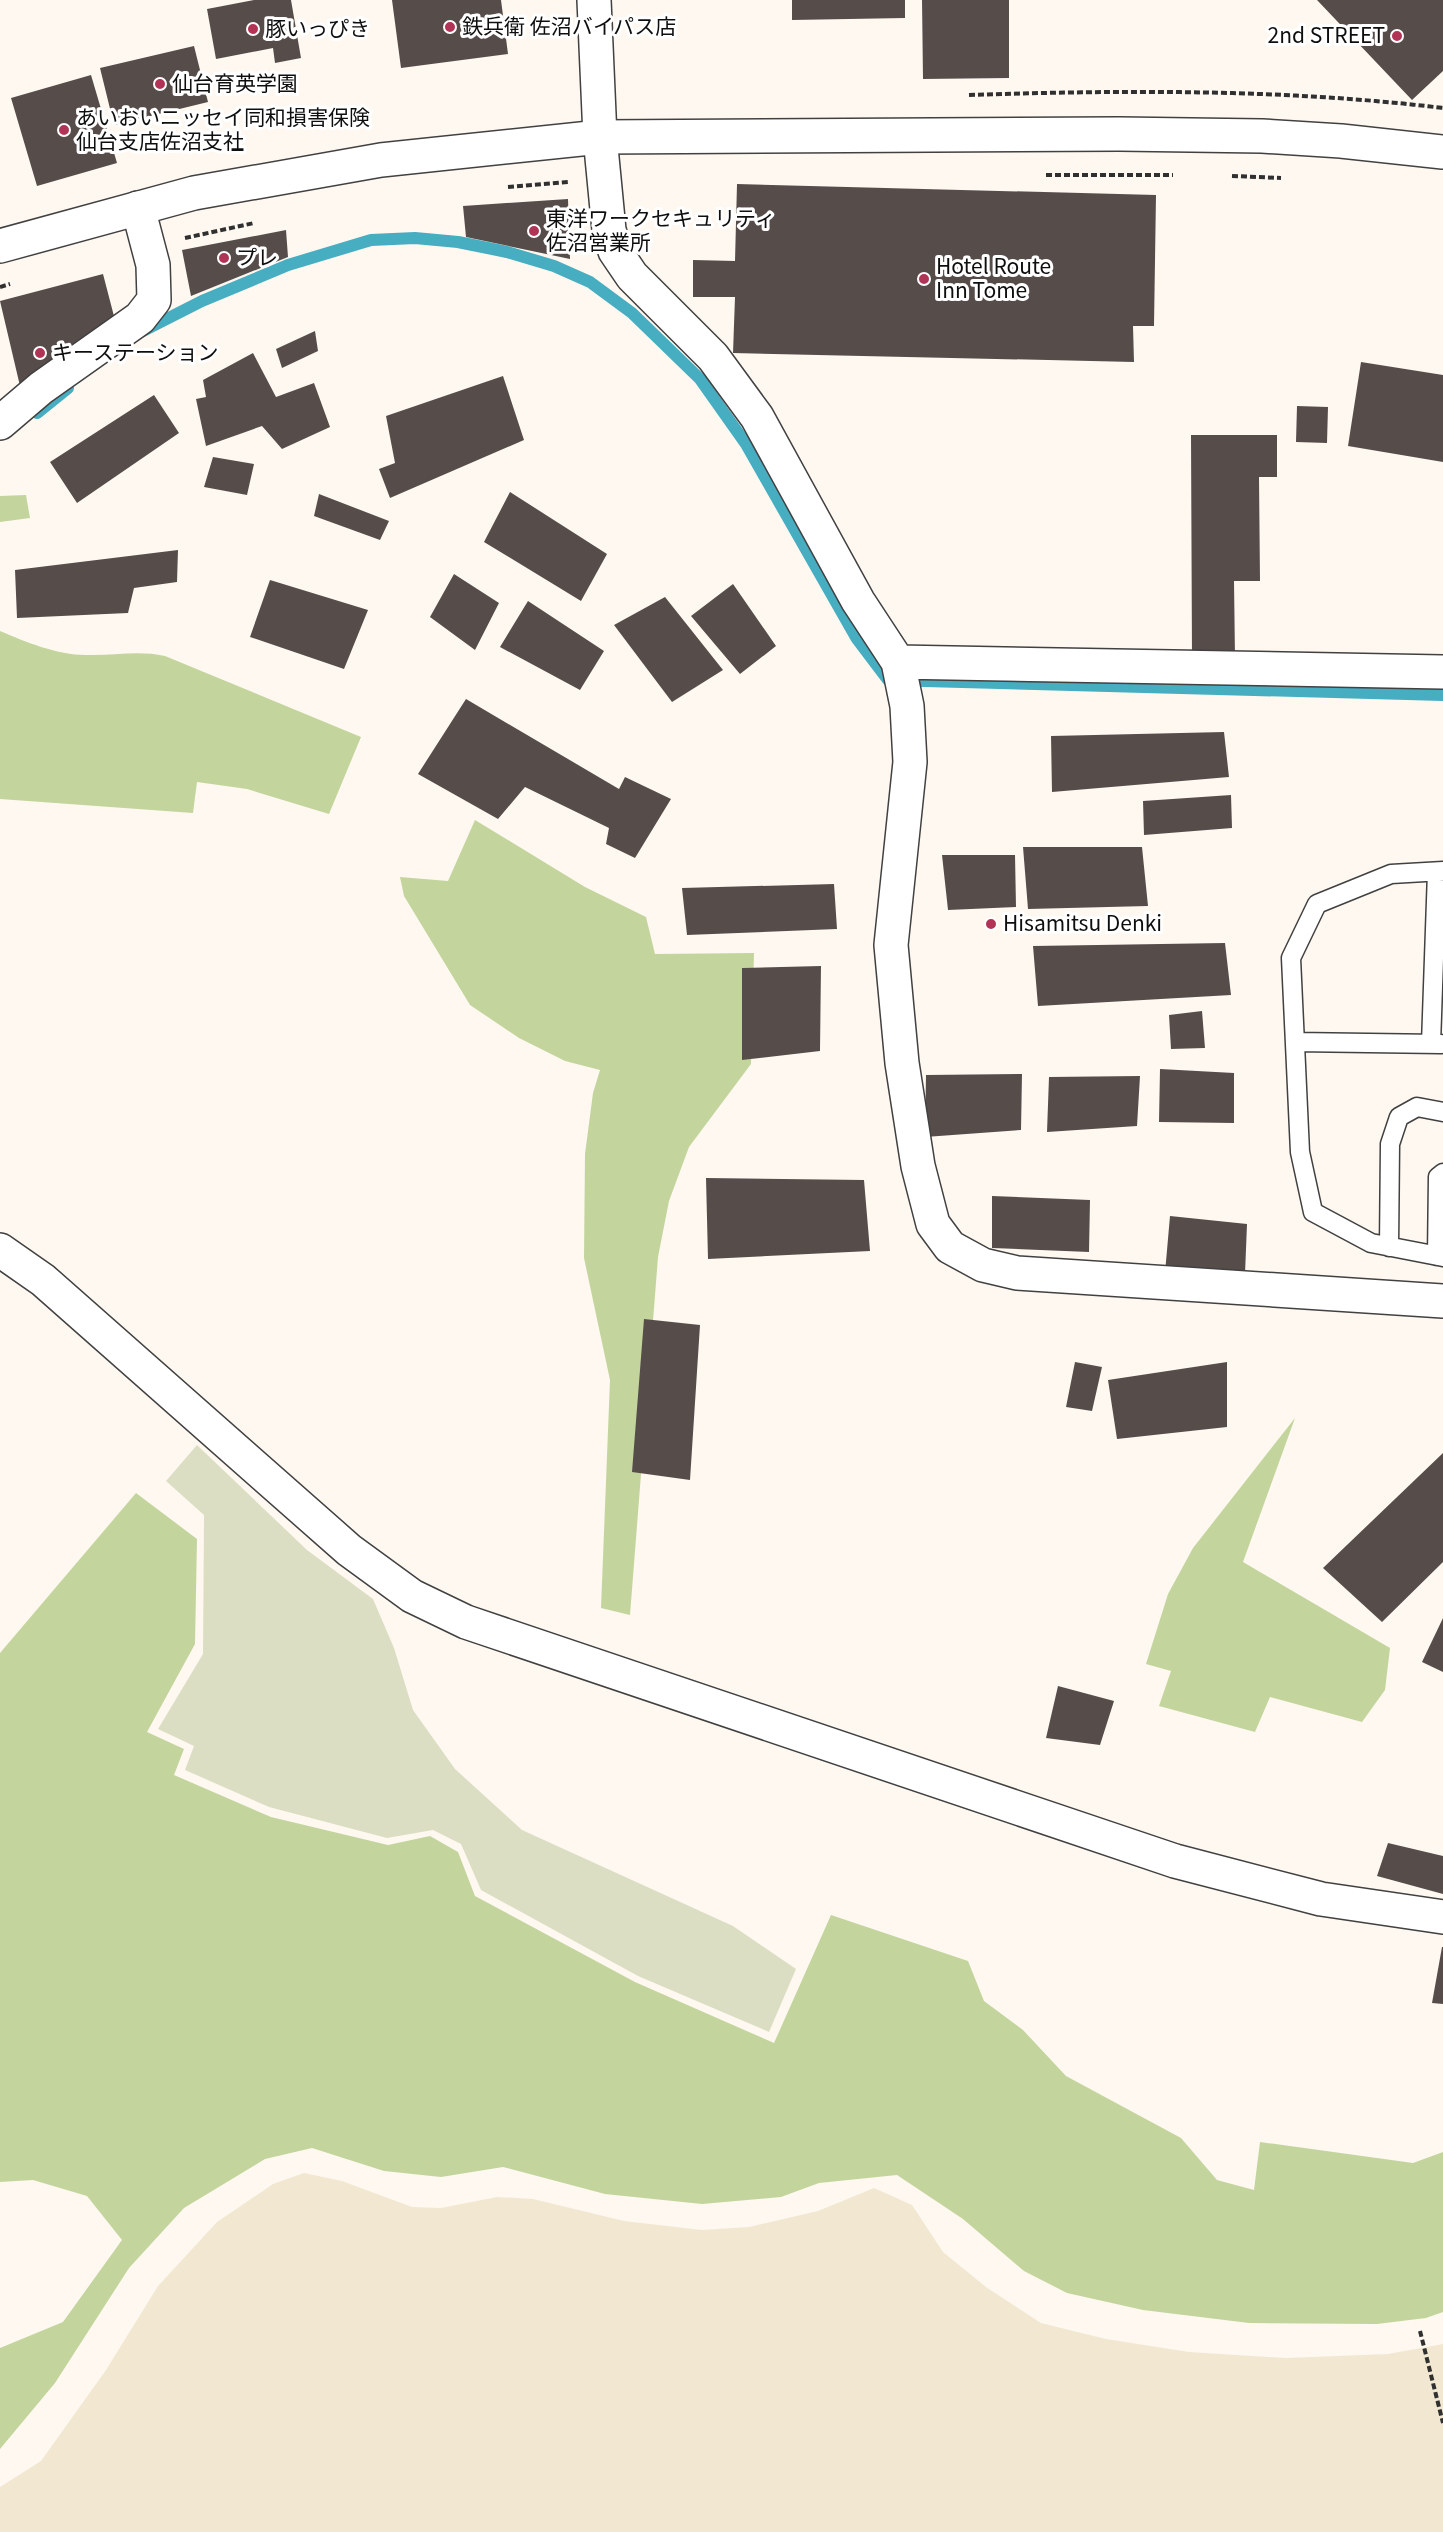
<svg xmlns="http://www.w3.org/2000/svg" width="1443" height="2532" viewBox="0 0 1443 2532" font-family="Georgia,'Noto Sans JP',serif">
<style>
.farmland{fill:#f2e8d2}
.forest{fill:#c3d59d}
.cemetery{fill:#dcdec3}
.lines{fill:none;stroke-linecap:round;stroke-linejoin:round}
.stream{stroke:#47adc1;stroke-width:12}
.building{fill:#564d4b}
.service-casing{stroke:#414141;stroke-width:21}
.minor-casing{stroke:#414141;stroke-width:36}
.tertiary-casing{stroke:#414141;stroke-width:36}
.path{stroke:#303030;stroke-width:4;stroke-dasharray:6 3;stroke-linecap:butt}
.service{stroke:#fff;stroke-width:18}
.minor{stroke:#fff;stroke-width:33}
.tertiary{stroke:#fff;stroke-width:33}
.poi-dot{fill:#b13356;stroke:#fff;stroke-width:2}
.labels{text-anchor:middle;stroke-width:6;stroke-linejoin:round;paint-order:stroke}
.poi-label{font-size:21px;fill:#0e0e0e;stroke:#fff;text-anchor:start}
</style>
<rect width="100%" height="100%" fill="#fef8f0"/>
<!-- farmland -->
<path class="farmland" d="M304 2173 342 2181 412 2207 441 2208 497 2197 533 2199 624 2221 702 2230 749 2227 818 2211 874 2188 912 2205 943 2252 986 2287 1041 2323 1106 2339 1189 2352 1286 2358 1388 2354 1443 2344V2532H0V2487L41 2461 106 2370 158 2286 217 2222 273 2184Z"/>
<!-- forest -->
<path class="forest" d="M26 495 30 518 0 522V496Z
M0 631C26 642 57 655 86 655 113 656 138 650 165 656L361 737 329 814 247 789 197 782 193 813 0 799Z
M475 820 585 887 646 917 655 954 754 953 751 1064 689 1147 669 1201 658 1257 630 1615 601 1608 610 1380 584 1258 585 1154 593 1093 600 1070 565 1061 519 1038 470 1005 404 896 400 877 448 881Z
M1295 1418 1243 1562 1390 1648 1385 1690 1362 1722 1270 1697 1255 1732 1159 1706 1171 1671 1146 1664 1168 1594 1193 1548Z
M136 1493 197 1539 195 1644 147 1732 184 1749 174 1775 271 1817 388 1845 430 1836 458 1852 475 1896 635 1982 774 2043 831 1915 968 1961 984 2001 1023 2030 1066 2076 1181 2138 1217 2180 1254 2190 1260 2142 1413 2163 1443 2152V2312L1426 2318 1377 2324 1249 2323 1143 2310 1067 2293 1024 2271 963 2219 897 2175 819 2183 781 2197 702 2204 605 2194 503 2167 441 2177 384 2171 312 2148 265 2159 184 2208 129 2268 55 2383 0 2449V2348L63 2322 122 2240 87 2196 33 2180 0 2182V1653Z"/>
<!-- cemetery -->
<path class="cemetery" d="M197 1445 307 1550 373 1599 394 1648 413 1710 455 1769 522 1830 733 1926 796 1969 769 2032 638 1976 481 1890 461 1844 433 1830 387 1838 269 1807 185 1770 194 1746 158 1729 203 1654 204 1515 166 1481Z"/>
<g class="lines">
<!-- stream -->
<path class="stream" d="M141 332 202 301 288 265 371 240 415 238 458 242 507 252 554 266 590 282 632 313 700 379 746 444 857 639 888 680 1443 695
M37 413 68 388"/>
</g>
<!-- building -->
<path class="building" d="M254 0H291L301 58 275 63 273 48 216 59 207 9Z
M392 0H501L508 54 401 68Z
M792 0H905V18L792 20Z
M922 0H1009V78L923 79Z
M1317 0H1443V71L1412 100Z
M194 46 208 102 114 125 100 68Z
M91 75 117 163 37 186 11 98Z
M737 184 1156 195 1154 326H1133L1134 362 733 353 735 297H693V260L735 261Z
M568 199 570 259 466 237 463 206Z
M286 230 288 257 191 296 182 250Z
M103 274 115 320 20 386 0 301Z
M315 331 318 351 282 368 276 349Z
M253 353 276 397 314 383 330 427 282 449 262 426 206 446 196 399 206 397 203 380Z
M1361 362 1443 375V462L1348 446Z
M503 376 524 440 390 498 379 469 395 463 386 416Z
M154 395 179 433 77 503 50 462Z
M1297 406 1328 407 1327 443 1296 442Z
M1191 435H1277V477H1259L1260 581H1234L1235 658H1192Z
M213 457 254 464 247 495 204 487Z
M510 492 607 554 581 601 484 542Z
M319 494 389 521 380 540 314 516Z
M178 550 177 582 134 588 128 613 17 618 15 570Z
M454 574 499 603 475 650 430 617Z
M270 580 368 610 344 669 250 637Z
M733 584 776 646 740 674 691 616Z
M665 597 723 670 672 702 614 625Z
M528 601 604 651 580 690 500 647Z
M466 699 619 789 625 777 671 799 635 858 606 844 609 828 525 787 498 819 418 774Z
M1224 732 1229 777 1052 792 1051 736Z
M1231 795 1232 828 1144 835 1143 801Z
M1023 847H1142L1148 906 1028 909Z
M942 855H1015L1016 907 948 910Z
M834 884 837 929 687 935 682 888Z
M1225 943 1231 995 1038 1006 1033 946Z
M821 966 820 1051 742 1060V968Z
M1202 1011 1205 1048 1171 1049 1169 1015Z
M1160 1069 1234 1073V1123L1159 1122Z
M1022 1074 1021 1130 925 1137 926 1075Z
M1140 1076 1137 1126 1047 1132 1049 1077Z
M706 1178 864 1180 870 1251 708 1259Z
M992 1196 1090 1200 1089 1252 992 1248Z
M1170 1216 1247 1224 1245 1274 1165 1273Z
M644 1319 700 1325 690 1480 632 1472Z
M1075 1362 1102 1367 1092 1411 1066 1407Z
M1227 1362V1427L1117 1439 1108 1380Z
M1443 1453V1562L1382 1622 1323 1568Z
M1443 1618V1672L1422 1662Z
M1058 1686 1114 1701 1100 1745 1046 1738Z
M1388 1843 1443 1856V1894L1377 1876Z
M1442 1947H1443V2004L1432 2003Z"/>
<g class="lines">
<!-- service casing -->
<g class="service-casing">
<path id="service" d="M1443 871 1391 874 1317 904 1291 958 1300 1152 1313 1212 1371 1243 1443 1257
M1295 1042 1441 1044
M1431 1044 1437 872
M1389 1247 1390 1144 1399 1117 1417 1107 1443 1112
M1437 1256 1438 1177 1443 1173"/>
</g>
<!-- minor casing -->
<g class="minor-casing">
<path id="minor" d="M594 0 600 137 609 230 615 251 632 276 713 357 757 417 858 601 898 662 907 706 910 762 891 945 902 1063 918 1166 933 1224 950 1247 983 1265 1017 1273 1443 1301
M0 423 41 388 140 318 154 300 153 265 138 208
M898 662 1443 672
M0 1250 43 1280 349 1550 412 1596 466 1622 1175 1861 1321 1899 1443 1917"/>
</g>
<!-- tertiary casing -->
<g class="tertiary-casing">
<path id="tertiary" d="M0 246 194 193 381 160 600 137 1119 134 1262 136 1341 141 1443 152"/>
</g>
<!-- path -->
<path class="path" d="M969 95C1127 90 1286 89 1443 108
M1046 175H1173
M1232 176 1281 178
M508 187 569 182
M185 238 254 223
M0 287 10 284
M1420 2331 1443 2423"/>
<!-- service -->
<use href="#service" class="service"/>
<!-- minor -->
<use href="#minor" class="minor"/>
<!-- tertiary -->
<use href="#tertiary" class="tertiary"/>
</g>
<!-- markers -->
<g class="poi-dot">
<circle cx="450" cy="27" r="6"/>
<circle cx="253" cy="29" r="6"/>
<circle cx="1397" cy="36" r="6"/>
<circle cx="160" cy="84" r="6"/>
<circle cx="64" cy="130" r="6"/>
<circle cx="534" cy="231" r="6"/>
<circle cx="224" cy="258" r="6"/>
<circle cx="924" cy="279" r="6"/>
<circle cx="40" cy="353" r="6"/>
<circle cx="991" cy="924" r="6"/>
</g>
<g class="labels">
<!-- poi labels -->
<g class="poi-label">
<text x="462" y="34">鉄兵衛 佐沼バイパス店</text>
<text x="265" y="36">豚いっぴき</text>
<text x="1385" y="43" text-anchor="end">2nd STREET</text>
<text x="172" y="91">仙台育英学園</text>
<text x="76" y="125">あいおいニッセイ同和損害保険<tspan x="76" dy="24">仙台支店佐沼支社</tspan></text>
<text x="546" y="226">東洋ワークセキュリティ<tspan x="546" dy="24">佐沼営業所</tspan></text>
<text x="236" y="265">プレ</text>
<text x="936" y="274">Hotel Route<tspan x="936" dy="24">Inn Tome</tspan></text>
<text x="52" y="360">キーステーション</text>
<text x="1003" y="931">Hisamitsu Denki</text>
</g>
</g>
</svg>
